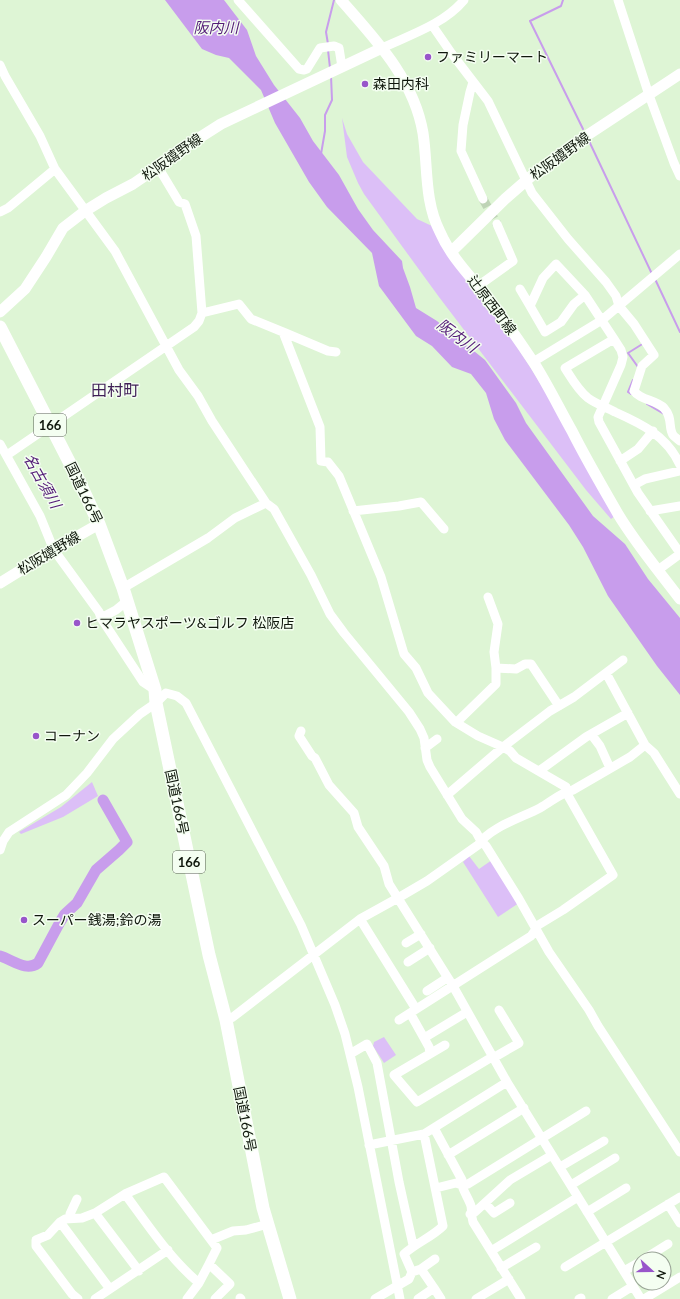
<svg xmlns="http://www.w3.org/2000/svg" width="680" height="1299" viewBox="0 0 680 1299" font-family="Lato,'Noto Sans JP',sans-serif">
<style>
.green{fill:#dcbff7}
.water{fill:#c89dec}
.lines{fill:none;stroke-linecap:round;stroke-linejoin:round}
.stream{stroke:#c89dec;stroke-width:2}
.river{stroke:#c89dec;stroke-width:11}
.minor-tunnel{stroke:#bfd4b7;stroke-width:9;stroke-dasharray:9 4.5;stroke-linecap:butt}
.minor{stroke:#fff;stroke-width:9}
.major{stroke:#fff;stroke-width:11}
.highway{stroke:#fff;stroke-width:13}
.poi-dot{fill:#9855ca;stroke:#f4fef1;stroke-width:1.5}
.labels{text-anchor:middle;stroke-width:3;stroke-linejoin:round;paint-order:stroke}
.shield{fill:#f4fef1;stroke:#545c51;stroke-width:1}
.shield-label{font-size:13px;font-weight:bold;fill:#0f170c}
.poi-label{font-size:14px;fill:#0f170c;stroke:#f4fef1;text-anchor:start}
.street-label{font-size:14px;fill:#0f170c;stroke:#f4fef1}
.water-label{font-size:15px;font-style:italic;fill:#531b77;stroke:#f4fef1}
.quarter-label{font-size:16px;fill:#3f1f57;stroke:#f4fef1}
</style>
<rect width="100%" height="100%" fill="#def5d5"/>
<!-- green -->
<path class="green" d="M342 118 347 134 363 162 417 219 432 226C441 249 456 267 472 286 488 307 505 328 519 350 554 403 584 460 615 516L611 519 586 490 439 297 364 194 358 183 347 157Z
M92 782 98 796 63 817 21 834 19 832 61 807Z
M469 856 479 869 492 860 519 903 498 917 463 862Z
M384 1037 396 1055 384 1063 373 1046 374 1042Z"/>
<!-- water -->
<path class="water" d="M165 0H224L247 30 256 56 274 85 300 118 313 141 339 175 358 209 373 230 402 261 403 268 410 287 416 308 437 321 485 360 516 403 526 423 593 516 625 544 648 579 680 618V695L657 666 608 596 583 547 569 525 505 440 494 419 486 393 471 374 452 367 432 346 416 336 379 286 372 253 327 207 309 182 275 123 261 90 229 58 216 55 202 49Z"/>
<g class="lines">
<!-- stream -->
<path class="stream" d="M563 0 561 6 530 21 583 129
M328 44 326 32 334 0
M328 50 330 68
M589 141 652 274
M321 154 325 131V115L332 100 331 76
M655 279 680 332
M638 367 628 353 644 343
M631 394 628 392 633 380
M647 404 664 414"/>
<!-- river -->
<path class="river" d="M0 956C13 960 26 972 38 963L60 922 65 914 77 903 96 870 119 850 127 842 103 800"/>
<!-- minor-tunnel -->
<path class="minor-tunnel" d="M483 199 497 224"/>
<!-- minor -->
<path class="minor" d="M238 0 299 69 304 70 307 69 320 48 334 46 339 48 342 67
M618 0 649 95 674 163 680 176
M432 25 452 54 488 101 532 193 568 239 606 282 616 296 619 306 634 324 654 355 642 366 634 391C640 400 656 400 664 408 673 418 668 427 673 435 674 437 678 439 680 441
M382 48C410 35 444 24 464 0
M0 65 5 76 40 136 55 169 115 251 179 370 198 396 212 421 266 503 274 509 311 575 330 614 344 633 409 712 420 729 424 738 427 760 430 767 462 819 476 832 481 841 486 846 519 899 549 952 589 1010 598 1026 680 1152
M473 82 470 92 463 125 461 151 483 199
M0 212 8 208 55 169
M478 286 513 261 497 224
M520 289 530 306
M585 295 574 304 561 322 545 332 530 306 543 278 556 264 585 295 614 339 621 350 623 357 621 365 598 417 599 422 638 493 680 553
M202 313 239 304 251 319 283 332 320 427 321 461 328 462 339 476 381 577 404 654 416 668 428 693 455 722 478 736 503 747 510 751 516 758 566 787V792L613 875 563 910 535 927
M283 332 328 351 336 352
M614 339 565 368C572 379 578 390 588 398 596 404 606 407 615 412 642 424 667 436 680 465
M533 362 602 320 680 254
M0 444 40 516 51 543 59 557 99 612 101 618 143 682 155 690
M7 455 194 327 199 321 202 313 196 236 185 204 179 202 158 167
M620 461 638 449 653 431
M634 485 645 479 680 471
M353 511 399 506 421 502 444 529
M650 511 680 506
M658 570 680 554
M123 588 208 538 235 518 266 503
M488 597 498 624 494 652 496 668
M101 618 116 610 127 601
M606 673 645 745
M455 722 459 720 496 684V668L516 669 525 664H531L559 706
M301 731 299 736 312 756 315 758 329 785 354 813 358 827 384 866 389 884 453 986 507 1082 641 1299
M591 734 600 746 610 768
M425 748 437 739
M539 771 586 737 628 713
M447 795 503 747 550 711 574 697 623 660
M0 850 3 841 9 832 66 795 87 773 113 739 140 714 156 703 166 693 177 696 186 703 301 925 335 1005 345 1034 358 1087 400 1299
M360 919 416 1009
M406 943 421 934
M408 962 430 948
M427 991 447 978
M410 1013 424 1038
M226 1020 233 1017 360 919 398 898 427 881 478 845C490 827 521 818 540 808 551 802 560 793 573 790L630 757 645 745 654 753 680 794
M399 1020 531 936 536 929
M445 1045 394 1075 417 1102 492 1057
M430 1053 429 1047 424 1038 467 1012
M350 1054 367 1044 377 1063 399 1182 413 1245
M493 1058 519 1043 499 1010
M434 1128 462 1180V1185L468 1184 586 1111
M369 1145 424 1134 507 1082
M448 1155 524 1108
M560 1167 604 1141
M571 1185 615 1158
M436 1188 456 1183 462 1185C464 1193 469 1199 471 1206 472 1212 471 1215 473 1222L521 1299
M125 1194C148 1225 170 1259 199 1283
M485 1203 494 1213 510 1203
M668 1204 680 1223
M587 1212 626 1188
M95 1213 139 1271
M470 1214 475 1212 510 1180 552 1155
M70 1218V1214L77 1199
M60 1222 110 1289
M211 1240 233 1231 246 1230 268 1224
M606 1242 680 1197
M491 1251 578 1197
M644 1259 668 1244
M565 1267 606 1242
M501 1268 536 1247
M421 1269 435 1259
M624 1271 640 1262
M412 1272 421 1269 434 1288 418 1299
M434 1288 441 1299
M240 1298 241 1299
M78 1299 72 1294 36 1246V1240L48 1235 60 1222 65 1219 82 1218 95 1213 125 1194 164 1177 217 1248 209 1264
M95 1299 168 1250
M187 1299 199 1283 209 1264 230 1284 215 1299
M375 1299 409 1279 412 1272 404 1254C416 1243 432 1237 443 1226L424 1134
M476 1299 509 1279
M579 1299 581 1298
M612 1299 633 1286
M644 1299 680 1277"/>
<!-- major -->
<path class="major" d="M341 0C375 39 414 79 423 133 428 166 424 201 440 232 450 255 467 273 483 292 501 315 518 339 534 363 548 385 559 408 572 431 586 459 602 486 618 514 636 544 659 571 680 599
M451 252 505 199 536 172 574 144 680 74
M0 312 25 289 46 257 63 228 85 211 106 198 133 184 158 167 188 145 221 124 382 48
M0 583 55 549 99 524"/>
<!-- highway -->
<path class="highway" d="M0 327 79 481 99 524 123 588 155 690 156 703 209 955 226 1020 263 1208 290 1299"/>
</g>
<!-- markers -->
<g class="poi-dot">
<circle cx="428" cy="57" r="4"/>
<circle cx="365" cy="84" r="4"/>
<circle cx="77" cy="623" r="4"/>
<circle cx="36" cy="736" r="4"/>
<circle cx="24" cy="920" r="4"/>
</g>
<g class="labels">
<!-- shield labels -->
<g class="shield">
<rect x="34" y="414" width="32" height="22" rx="3"/>
<rect x="173" y="851" width="32" height="22" rx="3"/>
</g>
<g class="shield-label">
<text x="50" y="430">166</text>
<text x="189" y="867">166</text>
</g>
<!-- poi labels -->
<g class="poi-label">
<text x="436" y="62">ファミリーマート</text>
<text x="373" y="89">森田内科</text>
<text x="85" y="628">ヒマラヤスポーツ&amp;ゴルフ 松阪店</text>
<text x="44" y="741">コーナン</text>
<text x="32" y="925">スーパー銭湯;鈴の湯</text>
</g>
<!-- street labels -->
<g class="street-label">
<text transform="translate(560 156) rotate(-36)" y="5">松阪嬉野線</text>
<text transform="translate(172 157) rotate(-35)" y="5">松阪嬉野線</text>
<text transform="translate(492 305) rotate(53)" y="5">辻原西町線</text>
<text transform="translate(84 493) rotate(64)" y="5">国道166号</text>
<text transform="translate(49 553) rotate(-31)" y="5">松阪嬉野線</text>
<text transform="translate(177 802) rotate(78)" y="5">国道166号</text>
<text transform="translate(245 1119) rotate(79)" y="5">国道166号</text>
</g>
<!-- water labels -->
<g class="water-label">
<text x="216" y="33">阪内川</text>
<text transform="translate(457 336) rotate(36)" y="5">阪内川</text>
<text transform="translate(42 481) rotate(61)" y="5">名古須川</text>
</g>
<!-- quarter labels -->
<g class="quarter-label">
<text x="115" y="396">田村町</text>
</g>
</g>
<!-- north arrow -->
<g transform="translate(652 1271) rotate(111)"><circle r="19" fill="#f4fef1" stroke="#98a295"/>
<path d="M0-3L7 15L0 10L-7 15Z" fill="#9855ca"/>
<text y="-6" font-size="11" font-weight="bold" text-anchor="middle" fill="#0f170c">N</text>
</g>
</svg>
